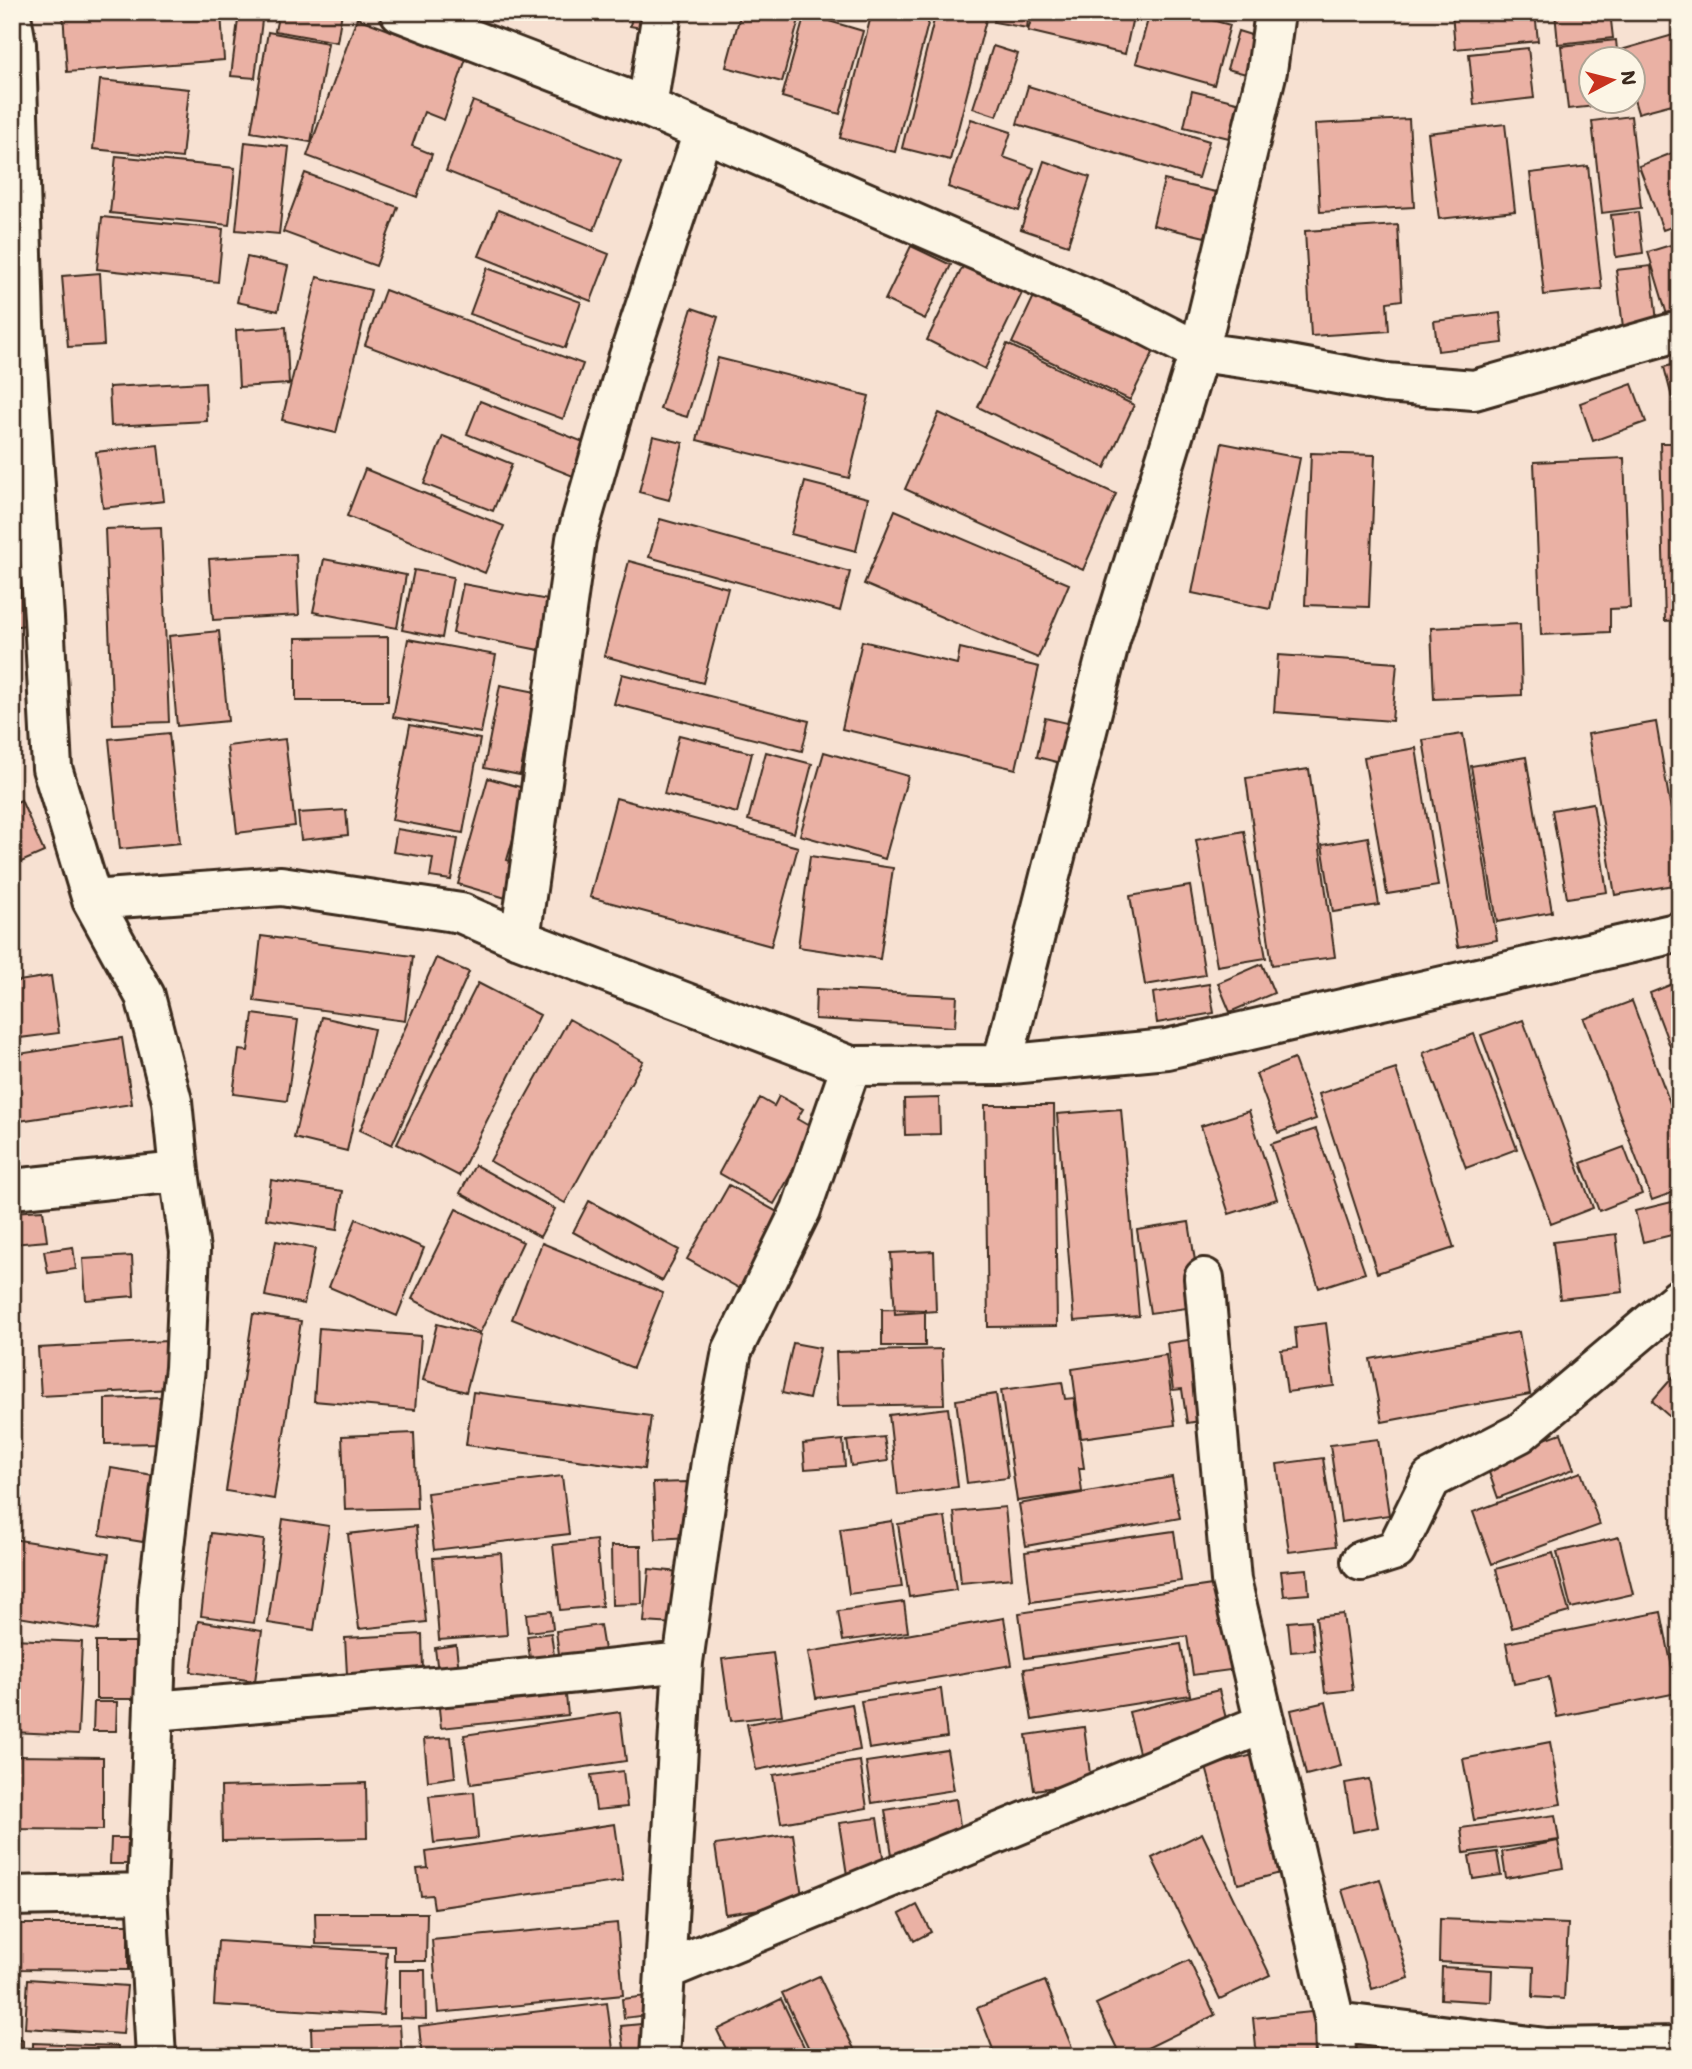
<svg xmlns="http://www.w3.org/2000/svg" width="1692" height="2069" viewBox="0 0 1692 2069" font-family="'Shantell Sans',sans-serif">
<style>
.building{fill:#eab1a4;stroke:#3b2a1e;stroke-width:2}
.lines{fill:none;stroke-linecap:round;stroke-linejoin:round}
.street-casing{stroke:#3b2a1e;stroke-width:44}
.street{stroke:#fcf5e5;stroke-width:38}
</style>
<rect width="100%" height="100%" fill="#f7e1d2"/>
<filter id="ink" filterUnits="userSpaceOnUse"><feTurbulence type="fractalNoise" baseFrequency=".0143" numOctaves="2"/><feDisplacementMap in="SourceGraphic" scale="14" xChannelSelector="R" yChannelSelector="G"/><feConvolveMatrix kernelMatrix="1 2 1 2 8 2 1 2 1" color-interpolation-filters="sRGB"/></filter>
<g filter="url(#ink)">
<!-- building -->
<path class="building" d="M63 12H221L224 60 67 72Z
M239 12H263L255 78 231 76Z
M279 12H342L337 42 275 31Z
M578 12H622L620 20Z
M633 12H655L652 30 630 26Z
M741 12H801L782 82 726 67Z
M872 12H931L895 152 840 138Z
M936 12H988L950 160 902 148Z
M996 12H1029L1027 28 994 22Z
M1033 12H1134L1125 54 1028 31Z
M1150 12H1183L1230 25 1214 85 1136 63Z
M1452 12H1535L1538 41 1455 49Z
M1555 12H1610L1613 38 1558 44Z
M805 14 863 31 840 114 782 97Z
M357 18 466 59 444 120 424 112 412 146 432 154 417 197 307 156Z
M1238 31 1264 39 1254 76 1227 69Z
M268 32 328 43 311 142 251 132Z
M1680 33V102L1638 113 1632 93V60H1623L1621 50Z
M1616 40 1618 60H1590V102H1623V103L1568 109 1561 46Z
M993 46 1018 54 997 116 973 108Z
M1528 48 1534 98 1474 105 1469 54Z
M100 80 189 89 182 158 93 149Z
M1028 86 1209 141 1198 178 1017 124Z
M1192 91 1245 104 1237 140 1184 127Z
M473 101 621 160 594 230 446 171Z
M1631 116 1641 208 1602 213 1592 121Z
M971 119 1011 132 1003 157 1034 168 1019 211 948 187Z
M1409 119 1414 207 1320 212 1315 124Z
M1505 124 1515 211 1439 219 1428 133Z
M245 142 289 147 279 234 236 230Z
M1680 150V224L1663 230 1639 166Z
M116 156 235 168 229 225 110 213Z
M1044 161 1090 177 1068 245 1021 229Z
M1588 166 1602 289 1544 295 1530 173Z
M305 173 398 207 376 266 283 232Z
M1164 180 1216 192 1205 237 1153 225Z
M498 210 609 254 591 301 479 256Z
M1638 212 1643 253 1616 257 1611 215Z
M102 217 223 229 218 282 97 269Z
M1398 225 1402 300 1387 302 1389 331 1311 336 1305 231Z
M1680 242V315L1668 318 1648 252Z
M911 246 951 265 925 319 885 300Z
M247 257 288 266 278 311 237 302Z
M964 264 1022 293 985 369 927 340Z
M1651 266 1657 322 1623 327 1616 270Z
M487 268 581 302 565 348 470 314Z
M100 273 104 345 68 347 62 276Z
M317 277 371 290 336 433 282 420Z
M385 290 583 364 563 419 365 345Z
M1035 294 1154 351 1130 400 1012 343Z
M692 308 718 317 687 417 660 409Z
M1500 313 1503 343 1438 351 1434 321Z
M286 327 289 384 239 387 236 330Z
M1007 344 1134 405 1105 468 978 407Z
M718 358 869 396 849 478 697 440Z
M1680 363V403L1674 405 1664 367Z
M205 382 207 421 111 426 109 387Z
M1632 384 1646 422 1593 441 1580 403Z
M480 401 586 443 573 476 467 434Z
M939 413 1116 494 1083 570 905 489Z
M443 436 512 464 493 511 424 484Z
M653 436 683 443 669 500 639 492Z
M1222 443 1300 458 1270 609 1192 593Z
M1660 443H1680V620L1665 621Z
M158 445 164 501 103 508 96 452Z
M1311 453 1375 455 1369 607 1305 605Z
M1624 458 1630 608 1610 609V632L1541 635 1534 462Z
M365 469 504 526 485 573 347 516Z
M805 482 868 498 856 551 791 534Z
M22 503 29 551 12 553V505Z
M895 510 1069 584 1038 658 864 584Z
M660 519 850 572 840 611 649 557Z
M161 527 169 722 113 724 105 529Z
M296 554 299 615 213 620 209 559Z
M324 559 406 575 397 628 313 612Z
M629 561 728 588 703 683 604 656Z
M414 570 453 577 442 638 402 630Z
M25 582 32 624 12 627V584Z
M463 584 548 600 539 650 453 633Z
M1520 624 1522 695 1434 699 1431 628Z
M219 631 228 721 177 726 169 636Z
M388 637V701H296V638Z
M408 639 496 655 481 733 393 717Z
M862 641 957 664 960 648 1039 667 1016 769 842 729Z
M1278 655 1397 663 1392 721 1274 712Z
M622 674 809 721 802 751 614 704Z
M500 685 536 692 520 775 484 768Z
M12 705 18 753H12Z
M1045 718 1076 725 1068 765 1037 757Z
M1656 722 1680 863V884L1615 895 1588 734Z
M410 725 480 739 463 833 392 820Z
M169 733 180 843 120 849 109 739Z
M1463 734 1497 940 1458 947 1423 740Z
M679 735 752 753 737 813 664 794Z
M285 739 295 826 237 833 227 746Z
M1416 748 1438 886 1387 894 1364 757Z
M766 752 812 764 794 833 748 820Z
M824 752 908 776 885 859 800 835Z
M1526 757 1552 912 1497 922 1471 766Z
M1309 769 1335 957 1272 965 1246 778Z
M488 778 527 789 507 860 526 865 516 901 458 884Z
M616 798 798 847 771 946 590 897Z
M21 800 44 852 12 866V804Z
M1593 803 1607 892 1567 898 1552 810Z
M346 810 348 835 301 840 298 813Z
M397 829 458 839 451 880 430 877 433 858 393 852Z
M1244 831 1266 958 1217 966 1196 840Z
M1368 837 1379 905 1333 912 1322 845Z
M810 856 893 868 880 959 798 947Z
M1190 886 1205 975 1145 985 1130 896Z
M261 936 413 956 405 1021 254 1001Z
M436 958 469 972 392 1145 360 1130Z
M1262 964 1274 993 1230 1012 1218 983Z
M51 976 59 1033 12 1039V982Z
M1680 981V1073L1650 993Z
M478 983 540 1015 459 1176 397 1144Z
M1209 984 1214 1013 1157 1023 1153 993Z
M816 989 957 996 955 1027 815 1019Z
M1632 1001 1680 1130V1190L1652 1200 1584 1019Z
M253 1014 298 1020 287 1101 233 1094 239 1050 248 1051Z
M322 1017 374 1029 347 1151 294 1138Z
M569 1019 643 1061 565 1203 490 1161Z
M1523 1020 1593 1208 1551 1224 1481 1035Z
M1474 1034 1517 1149 1466 1168 1423 1053Z
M122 1038 132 1104 12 1122V1055Z
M1294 1059 1316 1119 1278 1133 1256 1074Z
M1396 1069 1454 1248 1377 1273 1319 1094Z
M779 1096 803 1109 797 1119 816 1130 774 1204 719 1173 760 1098 774 1106Z
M939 1098 940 1134 905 1135 904 1099Z
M985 1105H1054L1057 1326 988 1327Z
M1121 1109 1139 1316 1074 1321 1057 1114Z
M1249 1111 1277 1199 1229 1214 1201 1126Z
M1316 1129 1365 1273 1319 1288 1271 1144Z
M1624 1147 1642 1194 1599 1211 1581 1163Z
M475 1165 555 1209 540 1237 460 1193Z
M271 1180 343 1191 337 1230 266 1219Z
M729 1185 788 1218 746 1292 687 1259Z
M1680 1200V1233L1643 1242 1635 1211Z
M589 1201 679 1250 662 1281 573 1232Z
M456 1209 523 1242 480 1333 412 1299Z
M43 1210 47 1241 12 1244V1212Z
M356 1219 424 1248 397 1316 329 1287Z
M1189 1222 1202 1306 1150 1313 1137 1230Z
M1616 1234 1623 1292 1560 1299 1553 1242Z
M276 1241 315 1249 304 1304 265 1296Z
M542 1243 663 1293 633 1368 512 1319Z
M73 1247 76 1269 48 1273 44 1251Z
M934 1251 936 1311 895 1314 891 1253Z
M132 1256 134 1296 86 1300 83 1259Z
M882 1309 925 1310V1346H882Z
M253 1314 301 1321 274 1499 226 1491Z
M1326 1323 1334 1386 1287 1392 1281 1350 1297 1348 1295 1327Z
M437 1324 481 1335 466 1392 423 1380Z
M319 1328 421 1336 415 1410 314 1401Z
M1519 1332 1530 1394 1382 1422 1370 1359Z
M1202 1338 1213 1419 1187 1423 1182 1389 1173 1390 1167 1343Z
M167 1341 170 1389 41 1396 38 1348Z
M793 1343 820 1348 809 1399 782 1393Z
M942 1349 944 1404 838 1406 836 1352Z
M1166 1355 1175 1425 1081 1438 1072 1369Z
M1680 1369V1426L1652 1401Z
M1062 1382 1065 1399 1074 1398 1084 1468H1079L1082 1492 1017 1501 1001 1390Z
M473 1392 651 1416 644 1469 466 1445Z
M996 1394 1008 1478 967 1483 956 1400Z
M161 1397 162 1443 105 1444V1399Z
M948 1408 958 1487 898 1495 889 1415Z
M414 1433 417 1508 345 1510 342 1436Z
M1561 1433 1574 1469 1498 1498 1485 1461Z
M884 1437 888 1461 851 1466 847 1441Z
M1378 1439 1389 1515 1341 1522 1330 1445Z
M843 1440 845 1466 805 1469 803 1444Z
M1323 1458 1336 1546 1289 1552 1277 1464Z
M111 1468 153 1475 143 1542 100 1535Z
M1581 1472 1600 1525 1492 1564 1473 1512Z
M562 1476 569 1534 434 1550 427 1493Z
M1172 1477 1180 1518 1026 1546 1019 1504Z
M687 1482 690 1537 656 1539 653 1483Z
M1005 1507 1012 1578 961 1583 954 1512Z
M945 1517 956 1590 909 1597 898 1524Z
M283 1519 329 1526 314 1630 268 1623Z
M892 1521 902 1587 849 1594 840 1529Z
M416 1526 426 1622 359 1629 348 1534Z
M1174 1531 1181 1581 1031 1602 1025 1552Z
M211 1533 264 1540 254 1623 201 1616Z
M1619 1537 1633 1594 1571 1608 1557 1552Z
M12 1539 109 1554 98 1630 12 1616Z
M596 1540 602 1606 560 1610 553 1545Z
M611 1546H641L642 1604 612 1605Z
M501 1553 507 1635 439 1640 433 1558Z
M1553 1553 1569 1612 1512 1628 1496 1569Z
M649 1569 680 1572 675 1624 644 1622Z
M1307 1569 1309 1594 1284 1596 1281 1571Z
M1226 1583 1238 1669 1193 1675 1187 1636 1025 1658 1019 1613Z
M904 1602 908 1632 843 1641 838 1611Z
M551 1611 553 1629 528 1632 526 1614Z
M1661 1612 1677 1693 1557 1717 1549 1677 1514 1684 1506 1643Z
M1343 1614 1353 1690 1325 1693 1316 1617Z
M1004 1618 1012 1665 816 1698 808 1652Z
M1311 1620 1314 1650 1291 1652 1288 1622Z
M198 1621 262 1631 255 1681 191 1672Z
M600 1625 605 1656 560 1662 556 1631Z
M551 1633 555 1663 531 1666 527 1636Z
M422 1634 423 1671 347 1674 345 1638Z
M12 1639 82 1642 78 1735 12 1732Z
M96 1642H135V1699H96Z
M1181 1644 1190 1695 1032 1720 1024 1669Z
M456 1645 459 1671 438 1673 435 1648Z
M773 1653 782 1715 731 1721 722 1659Z
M565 1686 568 1715 441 1728 438 1699Z
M941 1689 947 1737 869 1749 861 1701Z
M1219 1690 1229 1731 1139 1753 1129 1712Z
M94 1702H117L116 1731H93Z
M1326 1702 1341 1766 1306 1775 1291 1710Z
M852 1704 860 1750 756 1770 747 1724Z
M620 1712 626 1761 471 1784 464 1735Z
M1084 1727 1091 1782 1034 1790 1026 1735Z
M451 1737 455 1777 428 1781 424 1739Z
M1550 1742 1561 1804 1474 1820 1463 1759Z
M947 1750 954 1790 872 1803 866 1762Z
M1261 1753 1292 1870 1238 1884 1206 1767Z
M12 1756 103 1757V1830L12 1829Z
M860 1761 867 1808 781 1823 773 1775Z
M623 1771 627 1807 596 1810 591 1775Z
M1369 1779 1378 1827 1353 1832 1345 1783Z
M366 1783 367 1838 222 1841 221 1787Z
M474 1792 478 1838 434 1843 429 1796Z
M956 1799 963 1845 892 1855 885 1810Z
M1555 1815 1559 1840 1464 1853 1461 1828Z
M877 1818 885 1869 847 1875 839 1823Z
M615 1824 623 1881 434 1908 432 1895 421 1896 417 1869 428 1868 426 1852Z
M1202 1833 1270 1975 1220 1999 1152 1858Z
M793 1834 803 1903 725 1914 715 1845Z
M111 1838H133V1864H110Z
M1558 1841 1563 1868 1506 1878 1502 1852Z
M1497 1852 1501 1875 1473 1879 1469 1856Z
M1380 1879 1409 1978 1372 1989 1342 1890Z
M917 1905 931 1932 914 1941 900 1914Z
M315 1913H427L426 1961H394V1945L316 1944Z
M1440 1919 1568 1924 1564 1999 1533 1997 1534 1967 1439 1962Z
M617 1923 623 1995 438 2013 432 1940Z
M15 1924H128V1970L15 1969Z
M218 1941 387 1952 383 2015 214 2005Z
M1189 1960 1215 2015 1129 2057H1121L1096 2004Z
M1442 1967 1492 1970 1491 2002 1441 1999Z
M400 1970H425L426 2019 400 2018Z
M819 1976 858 2057H813L782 1993Z
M28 1979 127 1986 123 2034 25 2028Z
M1045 1981 1076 2057H996L977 2008Z
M12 1987 19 1988 16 2035H12Z
M646 1996 648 2015 624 2018 622 1999Z
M781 1999 809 2057H730L717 2030Z
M607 2003 614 2057H422L419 2026Z
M1321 2011 1326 2057H1257L1253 2018Z
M651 2023 655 2053 625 2056 621 2026Z
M400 2025 402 2057H312L311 2028Z
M12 2040H23V2057H12Z
M33 2043 118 2046V2057H33Z"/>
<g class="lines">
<!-- street casing -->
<g class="street-casing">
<path id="street" d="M400 12 647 107 1135 319 1199 352 1278 363 1386 383 1474 390 1680 331
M12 21 16 44 24 324 44 618 52 768 92 900 145 996 172 1101 179 1172 190 1250 185 1368 158 1598 147 1893 156 2057
M647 107 662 12
M92 900 281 886 461 913 520 939 851 1066 1002 1065 1167 1049 1680 932
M520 939 576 539 628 359 703 132
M1002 1065 1110 640 1199 352 1267 71 1275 12
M12 1189 179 1172
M1204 1278 1231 1580 1335 2022 1336 2057
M1361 1561 1396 1550 1431 1479 1520 1433 1680 1298
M154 1711 481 1683 683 1662
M12 1896 147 1893
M666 1970 1265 1723
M1335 2022 1546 2048 1680 2046
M660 2057 683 1662 711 1462 732 1351 801 1210 851 1066"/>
</g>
<!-- street -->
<use href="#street" class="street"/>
</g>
</g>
<!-- margin -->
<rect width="1692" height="2069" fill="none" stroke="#fcf5e5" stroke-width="42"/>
<rect x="21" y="21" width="1650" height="2027" fill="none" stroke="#3b2a1e" stroke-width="2.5" filter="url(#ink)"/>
<!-- north arrow -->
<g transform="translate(1612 80) rotate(83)"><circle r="33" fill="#fcf5e5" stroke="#afa495" stroke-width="2"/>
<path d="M0-5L12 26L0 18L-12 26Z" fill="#c8321e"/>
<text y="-10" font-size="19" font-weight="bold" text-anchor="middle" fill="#3b2a1e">N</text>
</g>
</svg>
